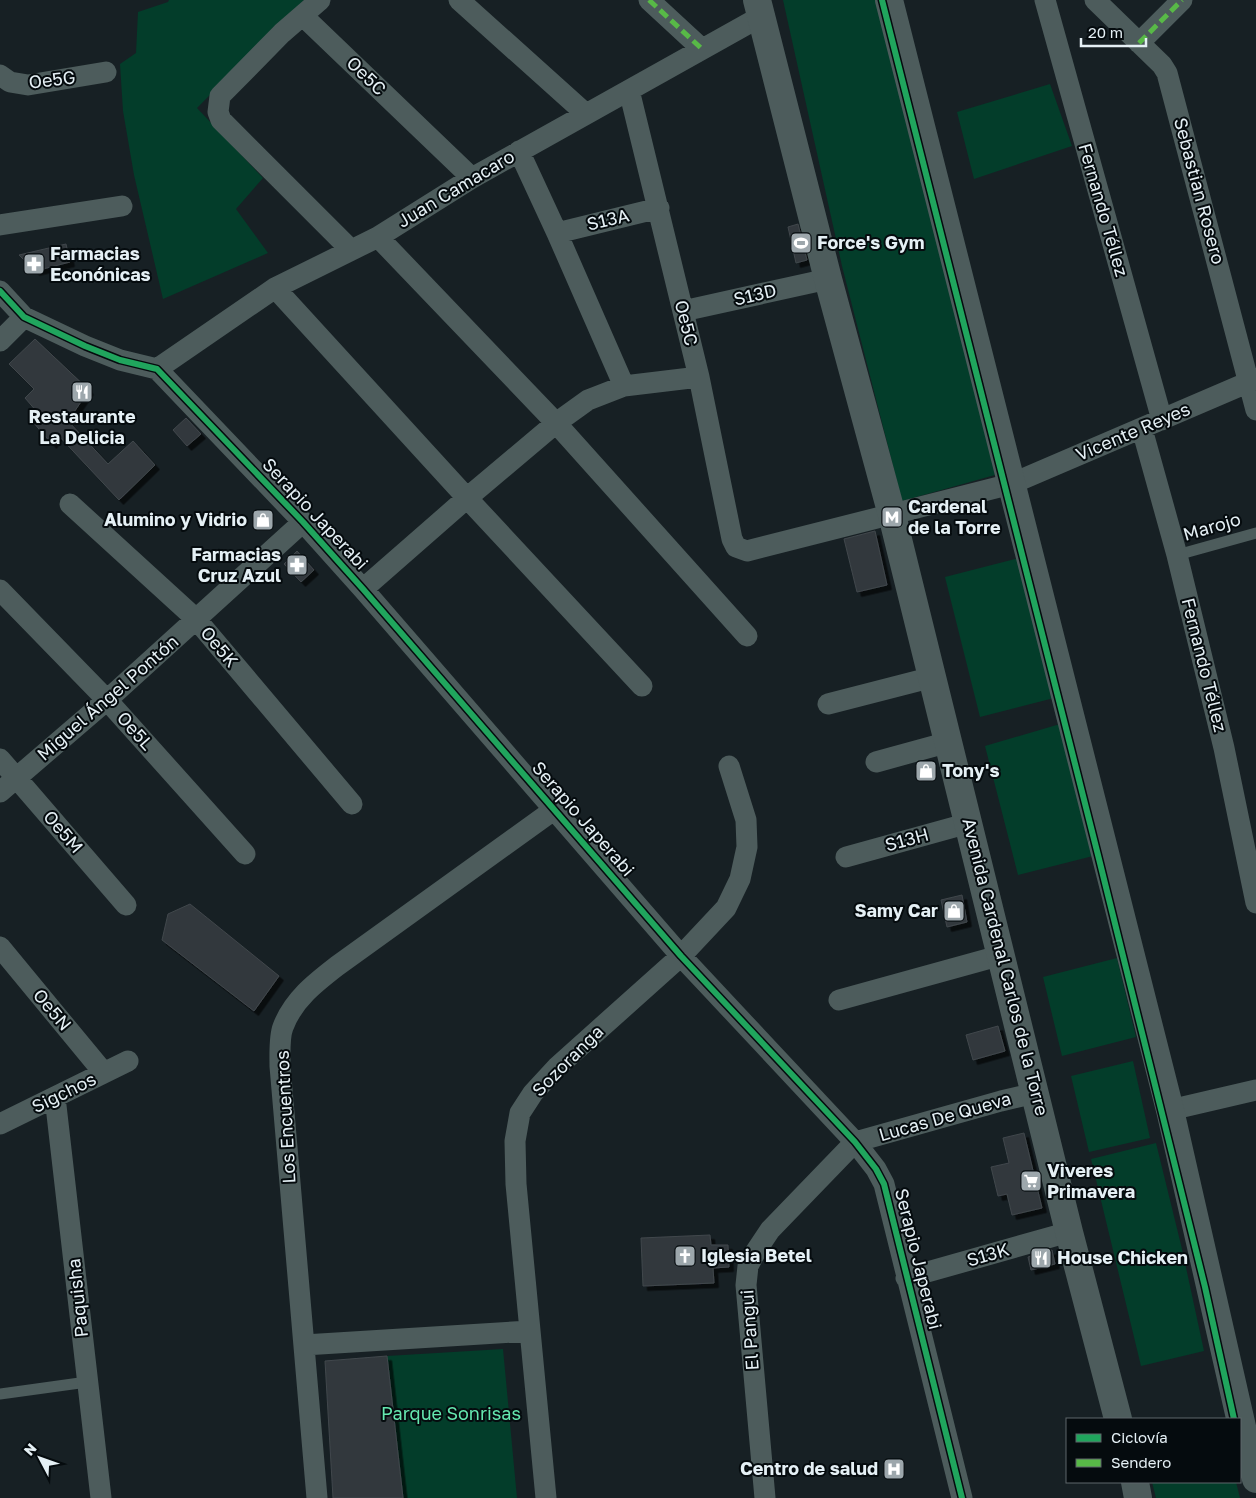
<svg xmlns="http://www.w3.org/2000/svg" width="1256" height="1498" viewBox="0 0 1256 1498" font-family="'Golos Text',sans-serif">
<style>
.green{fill:#033d2a}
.building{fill:#32393d;stroke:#41474c;filter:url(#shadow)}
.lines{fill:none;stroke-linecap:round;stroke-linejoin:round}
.service{stroke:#4d5c5c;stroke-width:11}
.minor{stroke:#4d5c5c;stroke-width:21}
.tertiary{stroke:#4d5c5c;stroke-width:28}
.quiet{stroke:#58b947;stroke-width:5;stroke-dasharray:10 5;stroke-linecap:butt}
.cycleway-casing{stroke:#050b0e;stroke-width:9}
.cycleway{stroke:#20a55d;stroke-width:6}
.labels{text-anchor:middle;stroke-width:4;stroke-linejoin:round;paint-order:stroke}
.street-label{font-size:18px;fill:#e5f0f5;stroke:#050b0e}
.poi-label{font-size:18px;font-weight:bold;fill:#e5f0f5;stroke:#050b0e;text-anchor:start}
.park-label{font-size:18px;fill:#65e8b0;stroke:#050b0e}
</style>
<defs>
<filter id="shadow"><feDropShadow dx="4.5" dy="4.5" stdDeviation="0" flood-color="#0009"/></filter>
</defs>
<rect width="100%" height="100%" fill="#172024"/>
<!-- green -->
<path class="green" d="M169 0H304L197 108 263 178 236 209 268 253 163 299 134 175 123 111 120 64 136 53 138 12 168 2Z
M783 0H877L995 475 902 501 842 266Z
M1050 84 1072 146 974 179 957 112Z
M1019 558 1054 698 980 717 945 577Z
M1060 724 1093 856 1018 875 985 746Z
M1117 958 1136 1037 1062 1056 1043 977Z
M1133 1061 1150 1138 1089 1152 1071 1076Z
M1156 1143 1182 1249 1204 1351 1141 1366 1091 1159Z
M503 1349 517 1498H403L387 1356Z
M1152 1482H1236L1240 1498H1156Z"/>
<!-- building -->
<path class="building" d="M798 224 807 260 796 263 788 227Z
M66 244 70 262 35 271 19 255Z
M35 339 89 390 68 421 108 464 133 441 155 465 119 500 58 435 52 444 32 421 38 413 25 398 34 389 9 364Z
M186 418 201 434 187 446 173 430Z
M875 531 887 585 857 592 844 539Z
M297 551 314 570 301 582 284 564Z
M962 895 967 922 947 927 941 900Z
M190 904 279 976 254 1011 162 940 168 914Z
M998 1026 1005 1051 973 1060 966 1035Z
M1024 1133 1042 1208 1012 1215 1007 1194 998 1196 991 1167 1009 1163 1003 1138Z
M710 1235 711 1245H728L729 1267 713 1268 714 1283 643 1286 641 1238Z
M1052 1250 1055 1264 1031 1270 1028 1257Z
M387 1356 403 1498H333L325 1361Z"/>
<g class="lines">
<!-- service -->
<path class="service" d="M1177 555 1256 533
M0 1394 87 1382"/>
<!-- minor -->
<path class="minor" d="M320 0 282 33 220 96 218 112 221 120 351 250
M459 0 586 114
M649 0 702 49
M1045 0 1162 420
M1095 0 1162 65 1167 73 1256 410
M303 16 472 178
M1139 43 1182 0
M0 75 10 82 28 85 106 72
M629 90 699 377 732 539 736 547 747 551 1011 484 1256 379
M519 151 557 233 624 386
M0 225 122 206
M557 233 659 208
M378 237 556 423 747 636
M275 288 467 498 642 686
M0 291 24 317 85 346 120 360 157 369 303 522 363 589 681 956 855 1142 876 1169 884 1184 962 1498
M683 311 828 279
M0 341 24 317
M157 369 275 288 378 237 472 178 760 17
M1142 429 1177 555 1224 748 1256 903
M70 504 196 619 352 804
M363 589 467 498 556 423 588 400 624 386 699 377
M0 590 107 700 245 854
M828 704 933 677
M0 759 126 905
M876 762 949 742
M0 792 107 700 303 522
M846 857 969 823
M0 947 104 1073
M839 1000 1002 955
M55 1097 101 1498
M1170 1110 1256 1090
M0 1124 128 1061
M906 1278 1069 1232
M304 1345 530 1331
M317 1498 280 1066C280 1055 279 1037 283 1027 293 1000 315 983 337 966L555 809
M546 1498 516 1184 515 1141 520 1113 533 1093 557 1067 681 956 726 908 740 879 747 847 746 820 729 766
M765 1498 746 1285 748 1266 756 1251 770 1230 855 1142 1001 1101 1035 1093"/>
<!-- tertiary -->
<path class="tertiary" d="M757 0 828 279 892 515 1069 1232 1118 1419
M889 0 1170 1110 1245 1440 1256 1479
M1135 1482 1138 1498"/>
<!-- quiet -->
<path class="quiet" d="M649 0 702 49
M1139 43 1182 0"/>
<!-- cycleway casing -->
<g class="cycleway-casing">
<path id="cycleway" d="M882 0 1098 855 1205 1287 1234 1419
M0 291 24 317 85 346 120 360 157 369 303 522 363 589 681 956 855 1142 876 1169 884 1184 962 1498"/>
</g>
<!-- cycleway -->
<use href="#cycleway" class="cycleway"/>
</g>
<!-- icons -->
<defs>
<g id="stadium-square" transform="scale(1.125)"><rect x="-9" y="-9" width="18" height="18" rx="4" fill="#9da7ac" stroke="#050b0e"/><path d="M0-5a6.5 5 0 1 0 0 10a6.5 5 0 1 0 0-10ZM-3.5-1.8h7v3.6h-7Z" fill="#fff"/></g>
<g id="pharmacy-square" transform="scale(1.125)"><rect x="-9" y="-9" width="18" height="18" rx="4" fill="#9da7ac" stroke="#050b0e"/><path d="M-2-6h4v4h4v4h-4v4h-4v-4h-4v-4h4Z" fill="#fff"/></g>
<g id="restaurant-square" transform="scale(1.125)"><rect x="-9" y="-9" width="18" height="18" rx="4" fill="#9da7ac" stroke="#050b0e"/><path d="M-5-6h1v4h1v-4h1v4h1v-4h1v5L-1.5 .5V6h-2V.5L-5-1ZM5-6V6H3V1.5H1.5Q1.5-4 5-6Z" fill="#fff"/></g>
<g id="metro-square" transform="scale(1.125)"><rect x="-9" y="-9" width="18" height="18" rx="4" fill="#9da7ac" stroke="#050b0e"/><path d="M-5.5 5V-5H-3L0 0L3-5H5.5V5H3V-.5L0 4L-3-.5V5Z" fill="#fff"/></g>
<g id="shop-square" transform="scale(1.125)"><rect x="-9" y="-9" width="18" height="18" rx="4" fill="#9da7ac" stroke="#050b0e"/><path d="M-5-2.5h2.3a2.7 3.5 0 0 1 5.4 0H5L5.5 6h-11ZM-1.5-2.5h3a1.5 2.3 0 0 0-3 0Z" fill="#fff"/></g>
<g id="supermarket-square" transform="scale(1.125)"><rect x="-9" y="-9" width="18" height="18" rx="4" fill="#9da7ac" stroke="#050b0e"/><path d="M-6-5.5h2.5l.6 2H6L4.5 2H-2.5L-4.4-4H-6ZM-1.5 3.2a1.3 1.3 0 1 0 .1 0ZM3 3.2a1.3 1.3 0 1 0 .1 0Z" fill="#fff"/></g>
<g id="church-square" transform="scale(1.125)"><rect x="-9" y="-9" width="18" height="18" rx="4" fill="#9da7ac" stroke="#050b0e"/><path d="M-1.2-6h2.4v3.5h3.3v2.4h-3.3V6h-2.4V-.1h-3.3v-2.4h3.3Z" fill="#fff"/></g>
<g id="hospital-square" transform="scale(1.125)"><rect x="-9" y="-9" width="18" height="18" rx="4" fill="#9da7ac" stroke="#050b0e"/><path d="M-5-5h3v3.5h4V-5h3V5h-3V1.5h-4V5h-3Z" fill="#fff"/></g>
</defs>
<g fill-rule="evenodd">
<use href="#stadium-square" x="801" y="243"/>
<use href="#pharmacy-square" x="34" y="264"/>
<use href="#restaurant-square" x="82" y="392"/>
<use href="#metro-square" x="892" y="517"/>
<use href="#shop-square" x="263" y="520"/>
<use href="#pharmacy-square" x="297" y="565"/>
<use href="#shop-square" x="926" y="771"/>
<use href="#shop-square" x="954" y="911"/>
<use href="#supermarket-square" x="1031" y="1181"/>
<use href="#church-square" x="685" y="1256"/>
<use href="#restaurant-square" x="1041" y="1258"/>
<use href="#hospital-square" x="894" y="1469"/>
</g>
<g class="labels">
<!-- street labels -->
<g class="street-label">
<text transform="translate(366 76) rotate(44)" y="6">Oe5C</text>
<text transform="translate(52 80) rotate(-7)" y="6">Oe5G</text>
<text transform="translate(456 189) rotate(-31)" y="6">Juan Camacaro</text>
<text transform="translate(1199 191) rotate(75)" y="6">Sebastian Rosero</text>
<text transform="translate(1103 210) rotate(74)" y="6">Fernando Téllez</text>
<text transform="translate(608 220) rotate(-13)" y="6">S13A</text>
<text transform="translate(755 295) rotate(-13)" y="6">S13D</text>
<text transform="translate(686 323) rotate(76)" y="6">Oe5C</text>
<text transform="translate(1133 432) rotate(-23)" y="6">Vicente Reyes</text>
<text transform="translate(315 514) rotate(47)" y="6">Serapio Japerabi</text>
<text transform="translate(1212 527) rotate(-16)" y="6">Marojo</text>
<text transform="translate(219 647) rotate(50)" y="6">Oe5K</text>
<text transform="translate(1204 665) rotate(76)" y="6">Fernando Téllez</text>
<text transform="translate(108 698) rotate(-41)" y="6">Miguel Ángel Pontón</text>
<text transform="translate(135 731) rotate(48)" y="6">Oe5L</text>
<text transform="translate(583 819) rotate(49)" y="6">Serapio Japerabi</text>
<text transform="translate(63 832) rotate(49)" y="6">Oe5M</text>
<text transform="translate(907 840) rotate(-15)" y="6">S13H</text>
<text transform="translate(1005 967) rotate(76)" y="6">Avenida Cardenal Carlos de la Torre</text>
<text transform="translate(52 1010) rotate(50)" y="6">Oe5N</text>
<text transform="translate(568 1061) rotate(-45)" y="6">Sozoranga</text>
<text transform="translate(64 1093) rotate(-26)" y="6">Sigchos</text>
<text transform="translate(286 1117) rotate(-93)" y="6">Los Encuentros</text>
<text transform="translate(945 1117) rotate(-16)" y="6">Lucas De Queva</text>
<text transform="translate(988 1255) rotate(-16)" y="6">S13K</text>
<text transform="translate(918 1259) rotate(76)" y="6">Serapio Japerabi</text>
<text transform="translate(78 1298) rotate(-96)" y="6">Paquisha</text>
<text transform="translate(750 1330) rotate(-94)" y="6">El Pangui</text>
</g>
<!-- poi labels -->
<g class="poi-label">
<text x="817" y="249">Force's Gym</text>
<text x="50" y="260">Farmacias<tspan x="50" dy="21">Econónicas</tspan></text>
<text x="82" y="423" text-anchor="middle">Restaurante<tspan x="82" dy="21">La Delicia</tspan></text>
<text x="908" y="513">Cardenal<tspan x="908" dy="21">de la Torre</tspan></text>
<text x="247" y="526" text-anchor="end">Alumino y Vidrio</text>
<text x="281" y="561" text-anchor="end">Farmacias<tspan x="281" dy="21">Cruz Azul</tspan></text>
<text x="942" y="777">Tony's</text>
<text x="938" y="917" text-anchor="end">Samy Car</text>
<text x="1047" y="1177">Viveres<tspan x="1047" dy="21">Primavera</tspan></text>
<text x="701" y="1262">Iglesia Betel</text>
<text x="1057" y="1264">House Chicken</text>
<text x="878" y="1475" text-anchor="end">Centro de salud</text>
</g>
<!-- park labels -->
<g class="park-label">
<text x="451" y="1420">Parque Sonrisas</text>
</g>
</g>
<!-- legend -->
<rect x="1066" y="1418" width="175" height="65" fill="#050b0e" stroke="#5f676a"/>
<rect x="1076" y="1434" width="25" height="8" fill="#20a55d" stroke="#5f676a"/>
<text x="1111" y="1443" font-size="15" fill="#e5f0f5">Ciclovía</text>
<rect x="1076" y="1459" width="25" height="8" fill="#58b947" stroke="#5f676a"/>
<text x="1111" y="1468" font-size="15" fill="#e5f0f5">Sendero</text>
<!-- north arrow -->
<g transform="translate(40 1458) rotate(311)" stroke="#050b0e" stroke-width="4" paint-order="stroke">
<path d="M0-4L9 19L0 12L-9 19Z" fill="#e5f0f5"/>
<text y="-8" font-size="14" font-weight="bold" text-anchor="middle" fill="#e5f0f5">N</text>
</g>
<!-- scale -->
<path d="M1081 38v8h65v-8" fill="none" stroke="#e5f0f5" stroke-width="2.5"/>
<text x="1088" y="38" font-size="15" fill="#e5f0f5" stroke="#050b0e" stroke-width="4" paint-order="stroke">20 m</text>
</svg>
